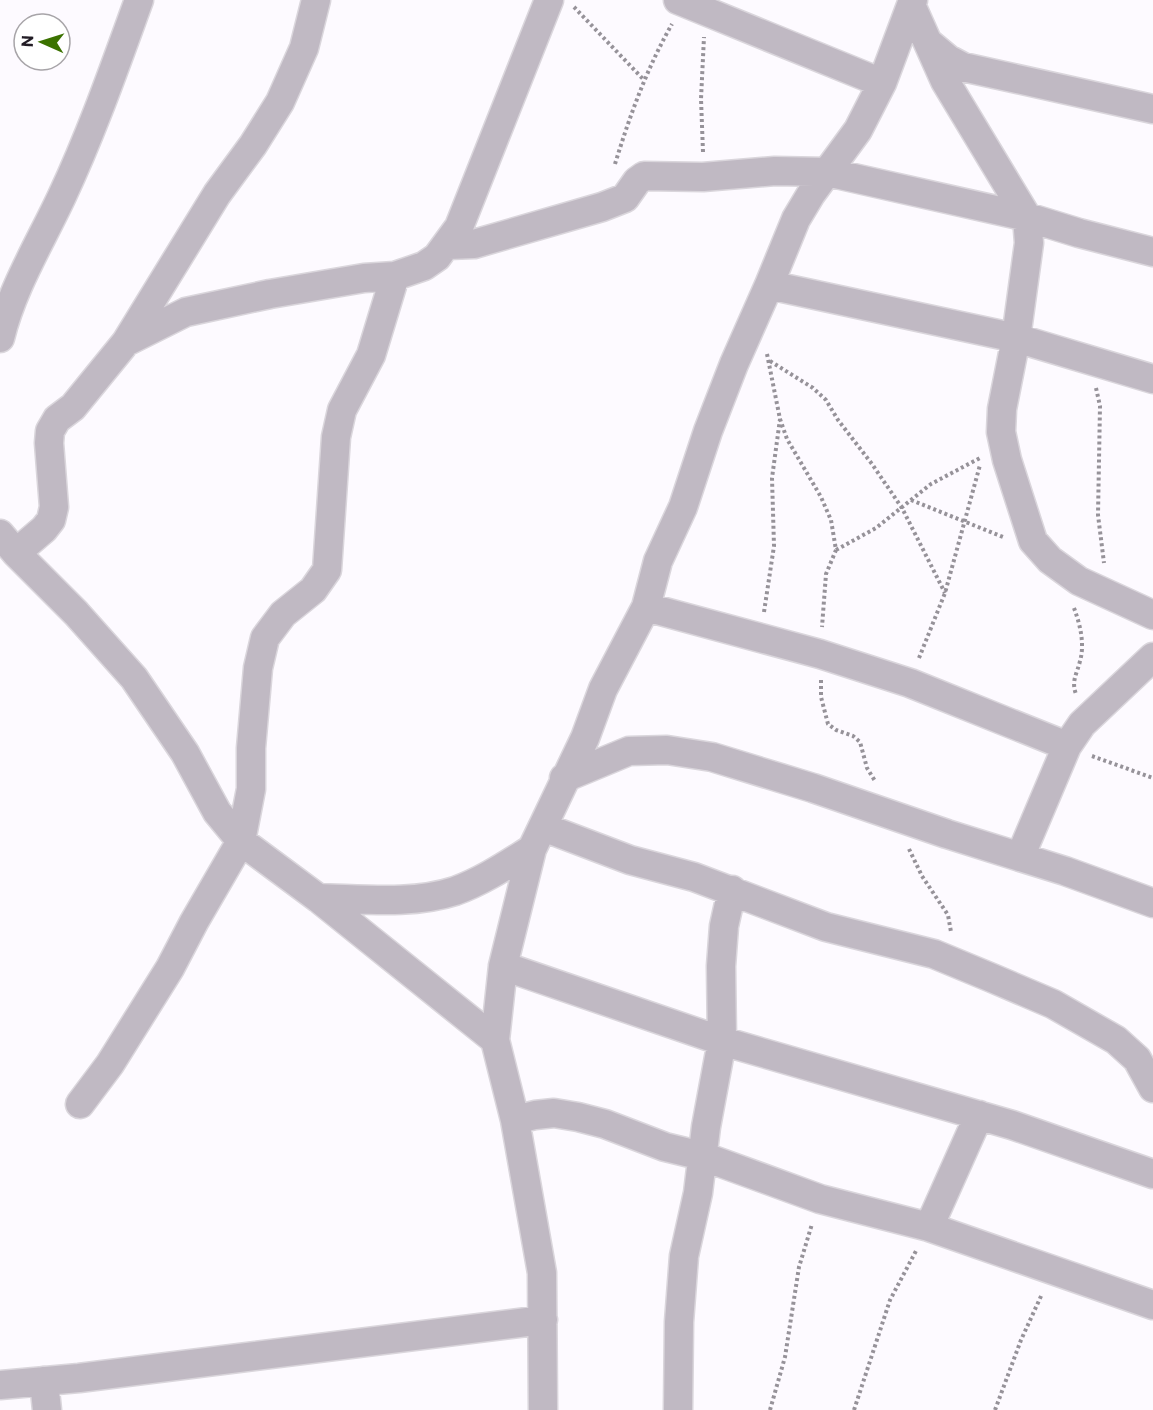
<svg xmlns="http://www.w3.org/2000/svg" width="1153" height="1410" viewBox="0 0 1153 1410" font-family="Commissioner,sans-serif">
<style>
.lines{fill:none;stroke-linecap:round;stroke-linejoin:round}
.street-casing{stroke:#dad6dc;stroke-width:31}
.path{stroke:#969299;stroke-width:4;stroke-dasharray:3 3;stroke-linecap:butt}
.street{stroke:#c0b9c3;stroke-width:28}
</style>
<rect width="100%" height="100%" fill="#fdfaff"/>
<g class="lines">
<!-- street casing -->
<g class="street-casing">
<path id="street" d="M678 0 882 83
M912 7 945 81 1027 217 1029 243 1016 338 1002 409 1001 432 1007 460 1033 541 1050 560 1079 581 1153 615
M930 44 948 59 963 67 1153 109
M448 245 474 244 602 207 625 198 637 181 644 176 703 177 775 171 827 172 1027 217 1079 233 1153 252
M769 285 1016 338 1153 379
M0 338C12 288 40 243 62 196 92 132 115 66 139 0
M126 342 186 312 270 294 364 278 395 276 424 266 437 257 459 227 549 0
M0 534 16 553 76 613 134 678 185 753 217 812 241 841 318 898 495 1040 515 1120 542 1273 543 1410
M16 553 44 529 51 520 54 507 49 443 50 431 57 419 73 407 126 342 217 194 253 145 280 102 304 48 316 0
M646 607 820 654 910 683 1067 746
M564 778 629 751 667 750 712 757 813 788 947 834 1065 871 1153 903
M543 827 630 860 694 877 826 927 934 954 992 978 1053 1004 1116 1040 1137 1059 1153 1088
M1020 857 1067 746 1082 724 1153 657
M318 898C363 899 412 905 455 891 483 881 508 864 532 849
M503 966 722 1041 1012 1125 1153 1174
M495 1040 503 966 532 849 585 738 603 689 646 607 658 561 683 507 708 431 734 364 769 285 796 219 811 194 858 130 882 83 913 0
M80 1104 110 1064 170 968 194 922 241 841 251 789V748L258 668 265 638 283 614 313 590 327 570 336 437 342 410 371 355 395 276
M515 1120 535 1115 554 1113 578 1117 605 1124 665 1147 702 1156 820 1199 929 1227 1153 1305
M929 1227 979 1115
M44 1381 47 1410
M0 1385 79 1378 543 1320
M678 1410 679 1322 684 1256 698 1193 706 1127 722 1041 721 966 724 926 732 890"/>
</g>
<!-- path -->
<path class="path" d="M574 7 644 80
M703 152 701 99 704 37
M615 164C630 115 647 68 672 24
M767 354 780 419 787 439 821 497 831 520 836 550 826 574 822 627
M770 361 813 388 826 400 838 420 872 464 902 508 945 593
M1096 388 1100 406 1098 515 1104 563
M911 500 1003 537
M836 550 876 528 931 484 980 458
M1074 608C1080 624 1085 644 1080 661 1077 674 1071 681 1076 694
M764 612 774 546 772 478 780 419
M919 658 945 593 980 465
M821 680V697L828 724 836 730 853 736 860 742 867 768 875 781
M1092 756 1153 778
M909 849 922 876 948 915 951 932
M770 1410 785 1357 799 1267 812 1224
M854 1410 890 1300 917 1249
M995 1410 1021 1340 1042 1294"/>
<!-- street -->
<use href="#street" class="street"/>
</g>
<!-- north arrow -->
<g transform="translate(42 42) rotate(273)"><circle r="28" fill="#ffffff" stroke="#a7a4a8" stroke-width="1.5"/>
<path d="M0-4.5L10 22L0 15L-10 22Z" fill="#3b7200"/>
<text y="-9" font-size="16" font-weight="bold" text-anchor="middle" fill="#221c25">N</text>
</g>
</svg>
